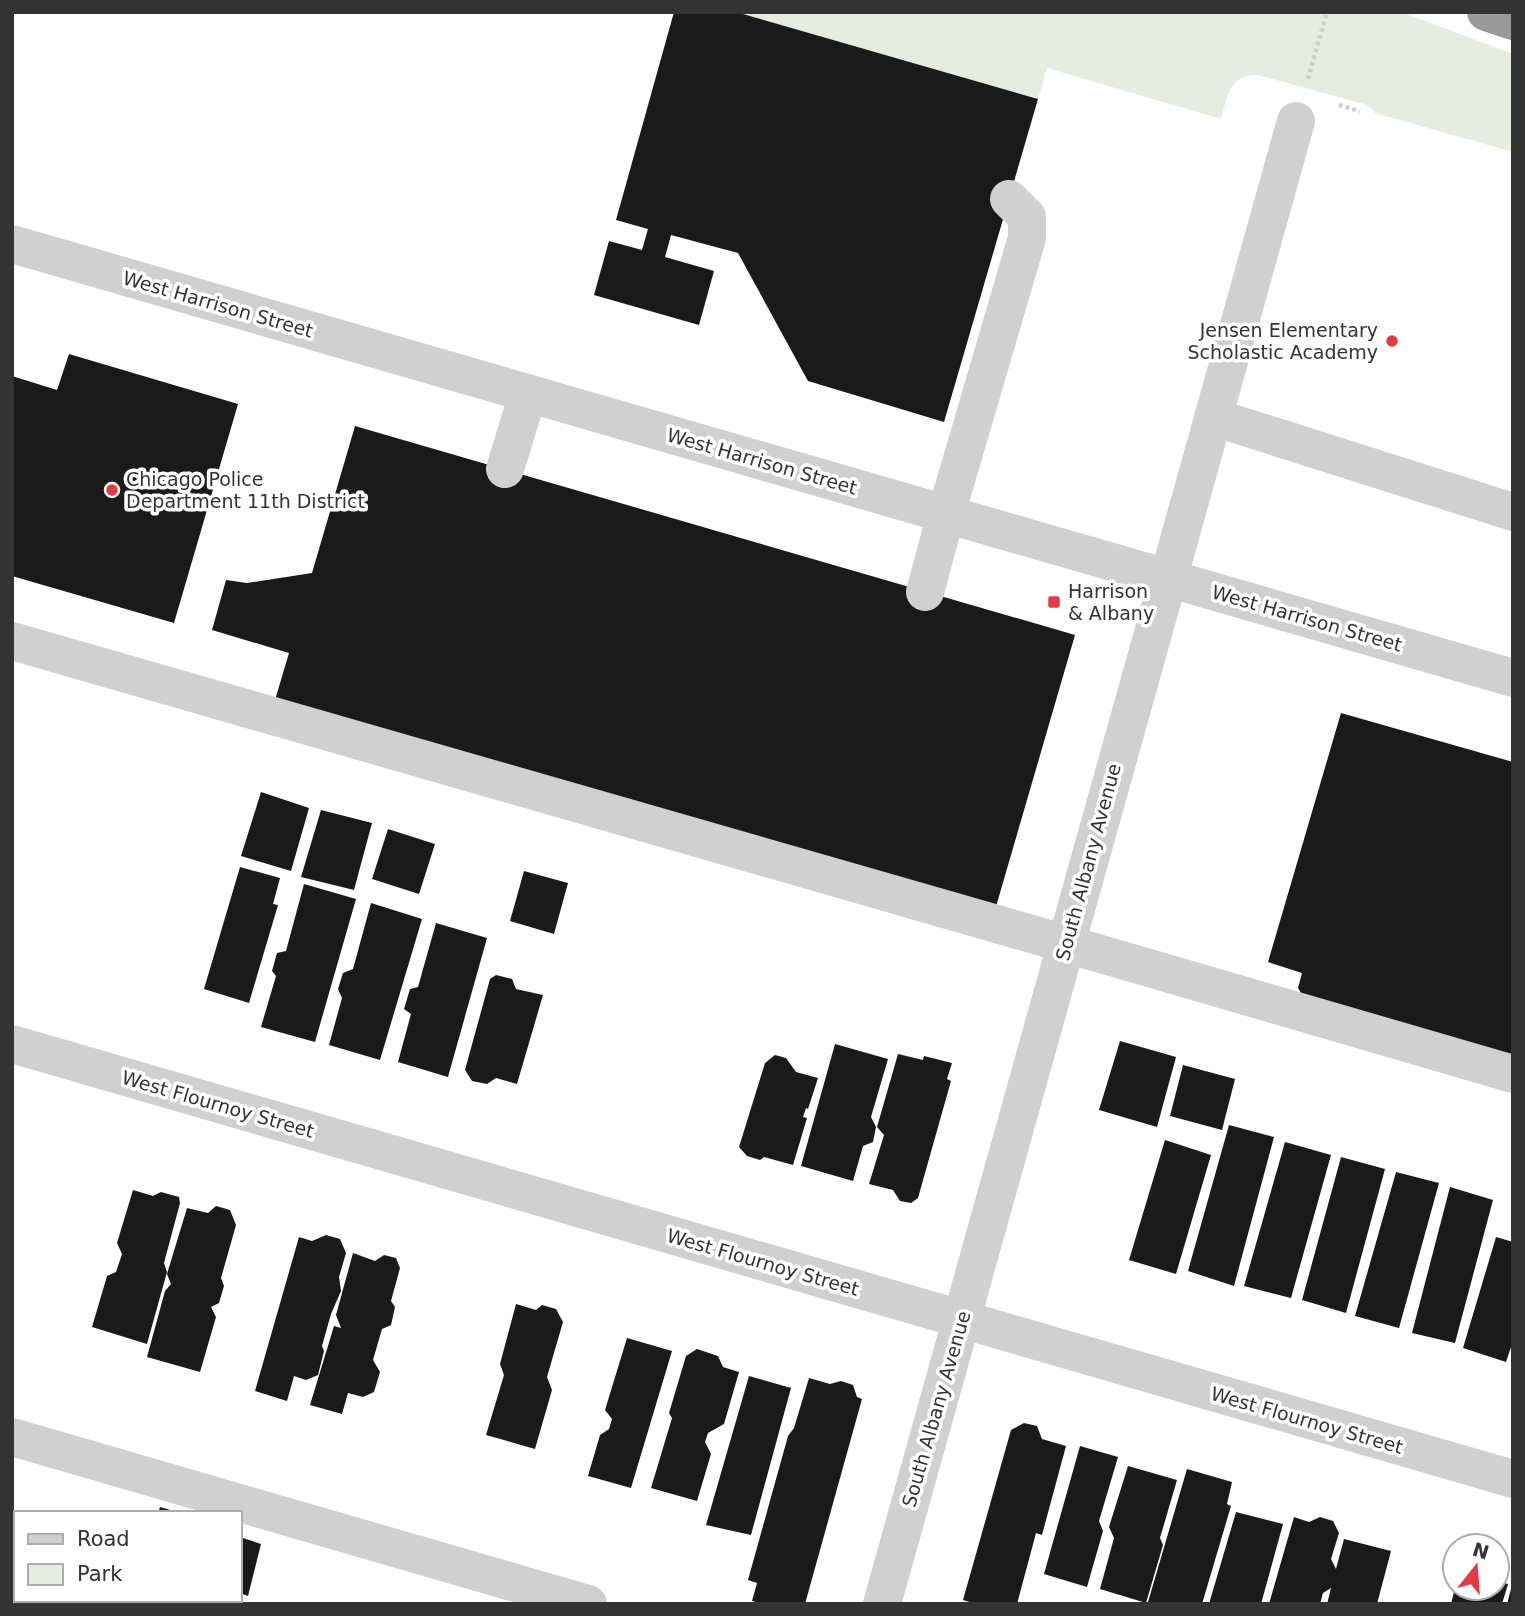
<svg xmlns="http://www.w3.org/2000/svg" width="1525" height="1616" viewBox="0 0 1525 1616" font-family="'DejaVu Sans',sans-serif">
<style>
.green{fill:#e6ecdf}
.building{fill:#1a1a1a}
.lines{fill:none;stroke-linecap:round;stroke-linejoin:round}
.path{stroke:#cdcdcd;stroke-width:4.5;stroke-dasharray:3.5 3.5;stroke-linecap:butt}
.minor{stroke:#d0d0d0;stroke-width:38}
.highway{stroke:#9a9a9a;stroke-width:38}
.poi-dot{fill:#e63946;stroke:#fff;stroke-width:2.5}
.labels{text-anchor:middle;stroke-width:7;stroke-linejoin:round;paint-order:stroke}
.street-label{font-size:19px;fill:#333;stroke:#fff}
.poi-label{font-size:19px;fill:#333;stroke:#fff;text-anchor:start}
</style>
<rect width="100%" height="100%" fill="#fff"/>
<!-- green -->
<path class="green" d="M736 12H1401L1513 54V152L1375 113 1372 109 1364 104 1258 75C1229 75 1228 95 1221 119L1047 68 1038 99Z"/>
<!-- building -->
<path class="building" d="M674 12H736L1038 99 944 422 808 381 738 253 671 235 665 257 714 271 699 325 594 295 609 241 642 250 648 229 616 220Z
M69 354 238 404 174 623 12 576V376L57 390Z
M355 426 1075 635 995 910 275 700 289 653 212 630 226 580 247 583 312 573Z
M1341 713 1513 762V1058L1304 998 1298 988 1302 973 1268 962Z
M261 792 309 808 291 871 241 856Z
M321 810 372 823 354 890 301 877Z
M388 829 435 844 419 894 372 879Z
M240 867 280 878 273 904 278 905 249 1003 204 989Z
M524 871 568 883 554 934 510 921Z
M304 884 356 899 315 1042 261 1027 276 976 272 971 277 953 286 951Z
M371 903 422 919 380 1060 329 1045 342 998 338 989 343 973 353 969Z
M436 923 487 938 448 1077 398 1062 411 1014 404 1009 410 989 418 987Z
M496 975 512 979 516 989 543 995 517 1084 496 1078 487 1084 472 1081 465 1070 490 979Z
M1120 1041 1176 1057 1157 1127 1099 1110Z
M835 1044 888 1059 871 1117 876 1127 873 1142 863 1146 853 1181 801 1166Z
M898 1054 923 1060 924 1056 952 1063 947 1079 951 1081 918 1198 911 1203 900 1201 893 1190 869 1184 884 1135 877 1127Z
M775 1055 786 1058 796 1072 818 1078 808 1109 806 1108 803 1117 807 1118 793 1165 764 1157 760 1160 747 1156 739 1147 765 1063Z
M1183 1065 1235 1079 1222 1130 1170 1116Z
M1229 1125 1274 1137 1234 1286 1188 1271Z
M1165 1140 1211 1155 1176 1274 1129 1260Z
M1285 1142 1331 1155 1291 1298 1244 1286Z
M1341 1157 1385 1169 1346 1313 1302 1300Z
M1396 1172 1439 1183 1399 1328 1355 1316Z
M1450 1187 1493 1200 1455 1343 1412 1333Z
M133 1190 153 1196 161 1192 179 1197 180 1203 164 1263 167 1272 147 1344 92 1327 107 1276 116 1272 122 1254 117 1243Z
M216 1206 230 1210 236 1225 221 1278 224 1286 219 1303 211 1307 216 1317 200 1372 147 1357 165 1291 171 1284 167 1274 187 1208 208 1213Z
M326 1235 340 1239 346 1253 339 1277 341 1291 331 1314 322 1346 324 1351 318 1375 306 1380 294 1376 287 1401 255 1391 299 1237 312 1241Z
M1496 1237 1513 1242V1341L1506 1362 1463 1348Z
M353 1253 375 1261 384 1255 396 1258 400 1268 391 1301 395 1307 391 1325 382 1329 373 1360 380 1372 374 1392 363 1397 348 1393 342 1414 310 1405 334 1326 341 1328 336 1315Z
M516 1304 536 1310 542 1305 556 1309 563 1322 547 1377 552 1390 535 1449 486 1435 504 1375 500 1364Z
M627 1338 672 1351 631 1488 588 1476 600 1435 609 1429 612 1419 605 1410Z
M697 1349 718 1356 723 1367 739 1372 724 1424 708 1433 705 1442 711 1454 697 1501 651 1488 672 1418 669 1413 686 1356Z
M749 1376 791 1388 751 1535 706 1525Z
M809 1378 830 1384 841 1381 853 1385 857 1397 862 1399 805 1604H764L752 1601 757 1583 748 1580 788 1436 794 1428Z
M1024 1423 1037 1426 1042 1439 1066 1446 1042 1535 1036 1533 1017 1604H976L963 1600 1011 1430Z
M1080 1446 1118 1457 1099 1521 1103 1531 1087 1587 1044 1574Z
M1128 1466 1177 1480 1160 1538 1163 1545 1146 1603 1100 1589 1114 1538 1109 1527Z
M1187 1469 1232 1482 1227 1504 1231 1506 1202 1604H1156L1148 1602Z
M160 1507 177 1512V1513H158Z
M1236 1512 1283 1524 1261 1604H1209Z
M1294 1517 1309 1522 1320 1517 1333 1521 1339 1533 1331 1559 1336 1569 1344 1539 1391 1551 1377 1604H1327L1331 1588 1323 1593 1320 1604H1269Z
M240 1537 261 1544 248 1596 240 1593Z
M1497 1581 1508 1584 1502 1604H1451L1455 1588H1497Z
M1512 1585 1513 1604H1507Z
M78 1600H114L124 1603 77 1604Z"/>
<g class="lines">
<!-- path -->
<path class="path" d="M1308 79 1327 12
M1339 105 1360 111"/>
<!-- minor -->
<path class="minor" d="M12 244 1513 678
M1213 417 1513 512
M505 469 528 394
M925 592 946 514 1027 238V217L1009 199
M12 641 1101 954 1513 1074
M12 1044 1513 1479
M12 1437 588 1604
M882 1604 1296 121"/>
<!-- highway -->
<path class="highway" d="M1486 12 1513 21"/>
</g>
<!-- markers -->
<g class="poi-dot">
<circle cx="1392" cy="341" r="7"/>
<circle cx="112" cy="490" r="7"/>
<rect x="1047" y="595" width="14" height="14" rx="3.5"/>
</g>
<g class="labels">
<!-- street labels -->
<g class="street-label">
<text transform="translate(218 304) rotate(16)" y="7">West Harrison Street</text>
<text transform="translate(762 461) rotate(16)" y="7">West Harrison Street</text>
<text transform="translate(1307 618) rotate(16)" y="7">West Harrison Street</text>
<text transform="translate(1088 862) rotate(-75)" y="7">South Albany Avenue</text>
<text transform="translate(218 1104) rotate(16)" y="7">West Flournoy Street</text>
<text transform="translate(763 1262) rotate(16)" y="7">West Flournoy Street</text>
<text transform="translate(936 1409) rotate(-74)" y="7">South Albany Avenue</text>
<text transform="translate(1307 1420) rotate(16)" y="7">West Flournoy Street</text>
</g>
<!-- poi labels -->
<g class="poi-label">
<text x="1378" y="337" text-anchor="end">Jensen Elementary<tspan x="1378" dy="22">Scholastic Academy</tspan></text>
<text x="126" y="486">Chicago Police<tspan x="126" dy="22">Department 11th District</tspan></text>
<text x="1068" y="598">Harrison<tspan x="1068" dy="22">&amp; Albany</tspan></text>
</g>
</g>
<!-- border -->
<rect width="1525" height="1616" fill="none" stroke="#333333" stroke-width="28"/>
<!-- legend -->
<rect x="14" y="1511" width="228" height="91" fill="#ffffff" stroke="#adadad" stroke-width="2"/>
<rect x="28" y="1534" width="35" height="10" fill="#d0d0d0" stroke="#adadad" stroke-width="2"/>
<text x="77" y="1546" font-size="21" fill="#333333">Road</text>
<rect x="28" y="1564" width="35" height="21" fill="#e6ecdf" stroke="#adadad" stroke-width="2"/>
<text x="77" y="1581" font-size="21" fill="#333333">Park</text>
<!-- north arrow -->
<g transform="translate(1476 1567) rotate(17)"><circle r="33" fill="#ffffff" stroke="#adadad" stroke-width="2"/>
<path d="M0-5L12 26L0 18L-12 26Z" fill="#e63946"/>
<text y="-10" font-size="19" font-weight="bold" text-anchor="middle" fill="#333333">N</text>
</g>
</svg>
